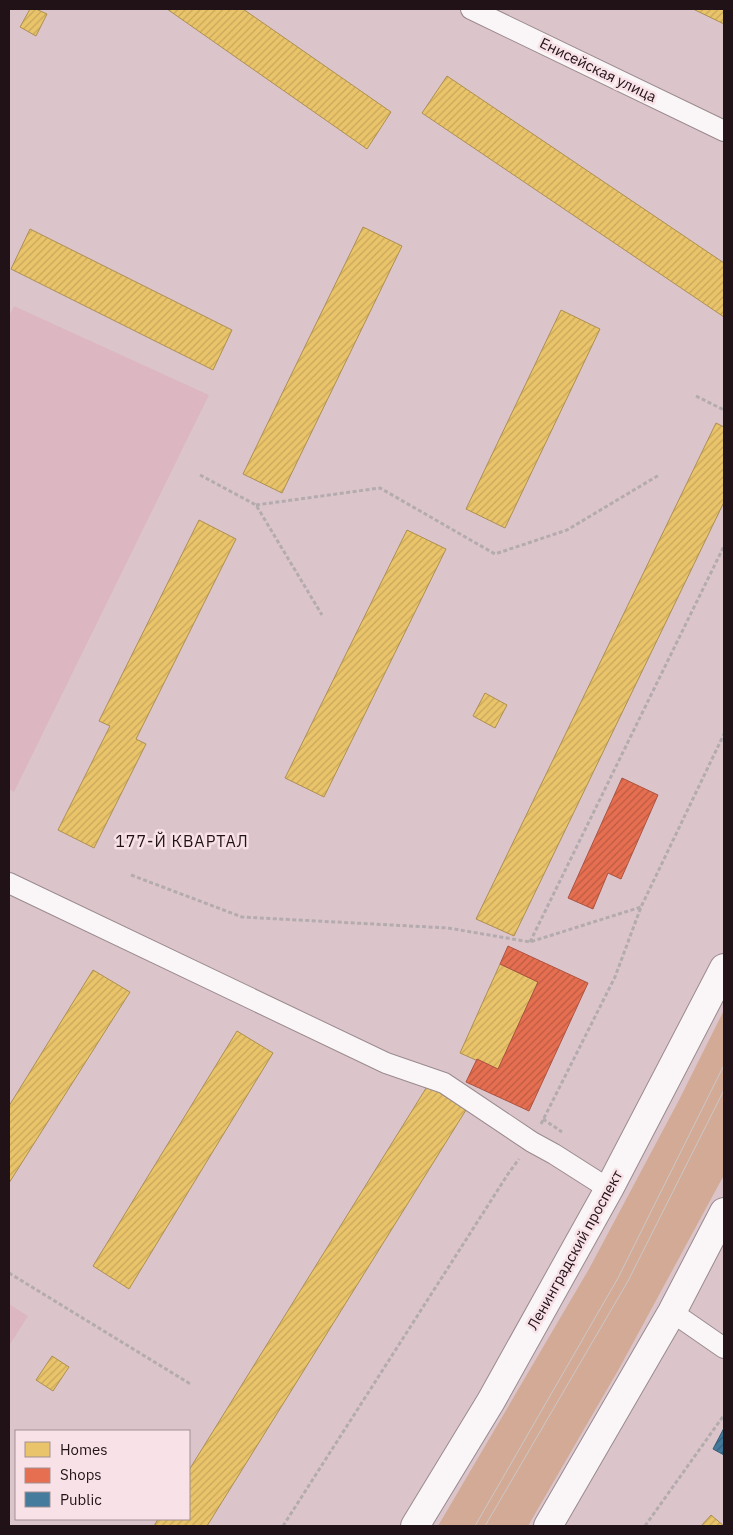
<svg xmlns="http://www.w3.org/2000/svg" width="733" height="1535" viewBox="0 0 733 1535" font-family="'IBM Plex Sans',sans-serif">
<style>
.built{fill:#dcb7c2}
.green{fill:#d2aa95}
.homes{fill:url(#homes-hatch);stroke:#ad8f51}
.shops{fill:url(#shops-hatch);stroke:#ac5340}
.public{fill:url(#public-hatch);stroke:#3a5c75}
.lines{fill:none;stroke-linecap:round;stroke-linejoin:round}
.minor-casing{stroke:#9a8a8e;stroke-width:22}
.secondary-casing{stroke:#9a8a8e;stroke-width:30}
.path{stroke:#b4abae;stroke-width:3;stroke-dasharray:4 2.5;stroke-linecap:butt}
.minor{stroke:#faf6f7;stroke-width:20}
.secondary{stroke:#faf6f7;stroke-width:28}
.tram{stroke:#cdc7c8;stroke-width:1}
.labels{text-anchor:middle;stroke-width:5;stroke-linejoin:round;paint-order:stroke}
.street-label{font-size:15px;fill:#211217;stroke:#f8e2e8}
.neighbourhood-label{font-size:16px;letter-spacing:1px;fill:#211217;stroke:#f8e2e8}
</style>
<defs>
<pattern id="homes-hatch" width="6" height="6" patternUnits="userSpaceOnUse" patternTransform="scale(1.25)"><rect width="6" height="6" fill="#e9c46a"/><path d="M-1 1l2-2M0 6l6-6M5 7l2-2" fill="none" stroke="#c8a75b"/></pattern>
<pattern id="shops-hatch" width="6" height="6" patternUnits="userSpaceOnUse" patternTransform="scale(1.25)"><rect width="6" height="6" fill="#e76f51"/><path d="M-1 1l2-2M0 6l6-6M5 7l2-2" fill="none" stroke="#bb5a42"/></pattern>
<pattern id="public-hatch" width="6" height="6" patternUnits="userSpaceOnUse" patternTransform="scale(1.25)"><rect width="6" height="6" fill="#457b9d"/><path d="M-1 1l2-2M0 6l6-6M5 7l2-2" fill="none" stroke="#39637f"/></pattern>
</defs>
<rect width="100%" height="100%" fill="#dbc5cb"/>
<!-- built -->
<path class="built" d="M14 306 209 395 14 792 9 789V316Z
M9 1304 28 1316 9 1346Z"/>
<!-- green -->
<path class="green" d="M724 1010V1175L620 1367 528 1526H438L589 1269 678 1102Z"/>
<!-- homes -->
<path class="homes" d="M30 9H36L47 14 36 36 20 27Z
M167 9H243L391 112 367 149Z
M693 9H724V24Z
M447 76 724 263V317L422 113Z
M363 227 402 246 282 493 243 474Z
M30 229 232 330 213 370 11 269Z
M561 310 600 329 505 528 466 509Z
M716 423 724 427V502L514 936 476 919Z
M199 520 236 539 136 739 146 744 94 848 58 830 110 726 99 721Z
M407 530 446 549 324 797 285 778Z
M485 693 507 705 495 728 473 716Z
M500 964 538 982 498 1070 460 1053Z
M93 970 130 992 9 1183V1106Z
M237 1031 273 1053 129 1289 93 1266Z
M428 1085 466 1110 207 1526H154L158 1519H189V1470Z
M52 1356 69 1367 53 1391 36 1380Z
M711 1515 724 1526H701Z"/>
<!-- shops -->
<path class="shops" d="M622 778 658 795 621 879 608 873 593 909 568 898Z
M508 946 588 983 529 1111 466 1082 477 1059 498 1069 538 982 500 964Z"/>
<!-- public -->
<path class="public" d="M724 1428V1455L713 1449Z"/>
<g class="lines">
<!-- minor casing -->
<g class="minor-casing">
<path id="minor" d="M471 9 724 131
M9 883 386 1063 444 1083 532 1142 554 1154 609 1189
M672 1312 724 1348"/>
</g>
<!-- secondary casing -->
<g class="secondary-casing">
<path id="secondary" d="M415 1526 491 1401 609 1189 724 968
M548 1526 672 1312 724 1212"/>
</g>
<!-- path -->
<path class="path" d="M696 396 724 410
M200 475 256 505 322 615
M256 505 380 488 495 554 567 530 659 475
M131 875 242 917 448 928 530 942 641 907
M530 942 724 546
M543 1119 562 1132
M541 1124 615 977 641 907 724 734
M9 1273 192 1385
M283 1526 508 1174 519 1159
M645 1526 724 1415"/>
<!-- minor -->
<use href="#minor" class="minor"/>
<!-- secondary -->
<use href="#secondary" class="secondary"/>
<!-- tram -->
<path class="tram" d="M475 1526 618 1278 724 1065
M485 1526 628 1281 724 1090"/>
</g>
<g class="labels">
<!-- street labels -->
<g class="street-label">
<text transform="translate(598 70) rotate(26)" y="5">Енисейская улица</text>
<text transform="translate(575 1250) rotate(-61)" y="5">Ленинградский проспект</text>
</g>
<!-- neighbourhood labels -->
<g class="neighbourhood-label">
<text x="182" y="847">177-Й КВАРТАЛ</text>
</g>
</g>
<!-- border -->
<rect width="733" height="1535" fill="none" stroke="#211217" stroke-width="20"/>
<!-- legend -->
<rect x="15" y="1430" width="175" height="90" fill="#f8e2e8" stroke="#a28f94"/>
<rect x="25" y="1442" width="25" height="15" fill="#e9c46a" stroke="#a28f94"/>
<text x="60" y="1455" font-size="15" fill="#211217">Homes</text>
<rect x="25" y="1468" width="25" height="15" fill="#e76f51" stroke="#a28f94"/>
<text x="60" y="1480" font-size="15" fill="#211217">Shops</text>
<rect x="25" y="1492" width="25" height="15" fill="#457b9d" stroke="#a28f94"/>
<text x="60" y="1505" font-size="15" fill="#211217">Public</text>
</svg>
